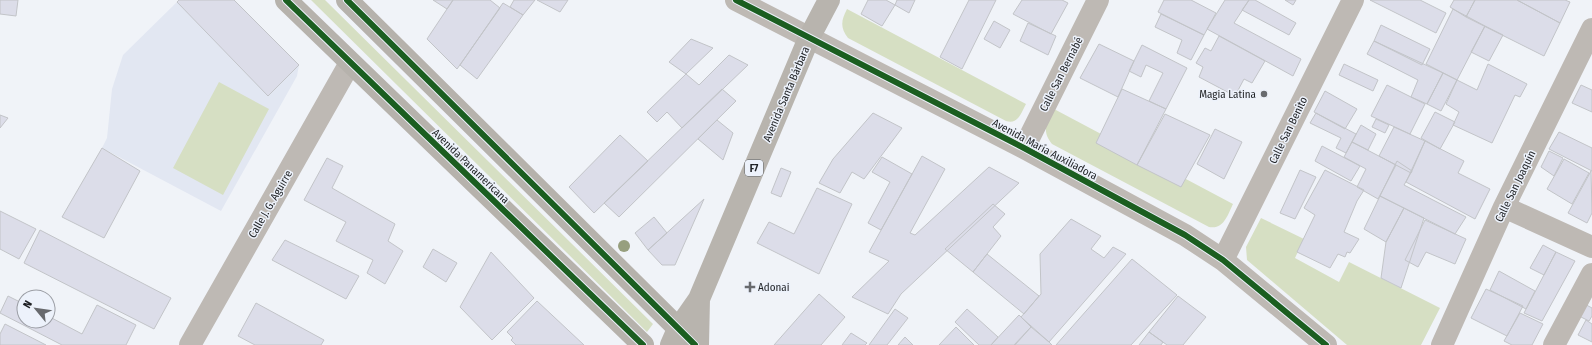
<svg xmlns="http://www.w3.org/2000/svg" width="1592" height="345" viewBox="0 0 1592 345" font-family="'Fira Sans Condensed',sans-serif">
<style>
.built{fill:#e2e7f2}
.green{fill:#d6dfc3}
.building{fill:#dcdde9;stroke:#c2c4c8}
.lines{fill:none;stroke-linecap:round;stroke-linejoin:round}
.minor{stroke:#beb9b4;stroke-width:22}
.primary{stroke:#b6b2ac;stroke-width:22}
.trunk{stroke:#b8b4ae;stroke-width:22}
.cycleway-casing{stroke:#edf2fb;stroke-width:8}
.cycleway{stroke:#1b5e20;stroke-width:6}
.tree{fill:#979f7e}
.poi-dot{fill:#686a6e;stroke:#edf2fb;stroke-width:1.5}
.labels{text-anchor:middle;stroke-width:3;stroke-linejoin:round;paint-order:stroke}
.shield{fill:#edf2fb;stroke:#5d6064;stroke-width:1}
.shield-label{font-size:10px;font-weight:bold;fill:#1f2124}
.street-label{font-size:11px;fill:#1f2124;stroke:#edf2fb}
.poi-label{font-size:11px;fill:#1f2124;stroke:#edf2fb;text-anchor:end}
</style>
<rect width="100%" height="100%" fill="#f0f3f8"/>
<!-- built -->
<path class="built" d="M179 0H234L299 65 297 76 221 211 102 148 107 138 112 89 123 55Z"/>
<!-- green -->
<path class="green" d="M311 0H325L653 324 647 332Z
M847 9 1026 104C1021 113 1018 125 1006 121L848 38C840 27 841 21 847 9Z
M219 82 269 109 223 195 173 168Z
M1054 109 1233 204C1228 214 1224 230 1209 227L1052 144C1041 131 1047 122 1054 109Z
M1261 218 1304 239 1295 258 1339 282 1349 262 1440 308 1421 345H1347L1247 260 1246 247Z"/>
<!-- building -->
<path class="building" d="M0 0H18L16 16 0 14Z
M179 0H234L299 65 268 96 177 2Z
M433 0H453L447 9Z
M453 0H490L500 8 457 69 427 39Z
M514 0H535L523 15 510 7Z
M537 0H568L560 12Z
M868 0H886L895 5 882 26 861 14Z
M897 0H915L909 13 895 5Z
M969 0H996L962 69 940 57Z
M1022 0H1062L1068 3 1051 34 1013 14Z
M1164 0H1191L1216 13 1204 35 1158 12Z
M1225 0H1249L1234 23 1301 59 1293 76 1207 29Z
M1249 0H1255L1296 23 1289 35 1242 10Z
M1285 0H1296L1293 5Z
M1370 0H1420L1446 13 1436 33Z
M1454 0H1475L1466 17 1450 7Z
M1475 0H1517L1560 23 1544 56 1466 17Z
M1517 0H1565L1570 2 1560 23Z
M503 3 523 15 477 79 460 65Z
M1453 9 1485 26 1457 80 1426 64Z
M1161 14 1204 35 1191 60 1177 53 1182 40 1155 27Z
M994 21 1010 30 1000 48 984 39Z
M1028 23 1056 36 1048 55 1020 41Z
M1381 25 1430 49 1422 65 1374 41Z
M1485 26 1503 35 1489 61 1471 52Z
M1219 36 1265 61 1252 83 1244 79 1235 96 1199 77 1203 67 1196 63 1205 48 1211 51Z
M691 39 713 48 686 74 669 62Z
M1374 41 1443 73 1427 104 1411 97 1418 80 1367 54Z
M1099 44 1134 61 1118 97 1080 78Z
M1142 45 1187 68 1166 109 1149 101 1163 73 1146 65 1141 77 1129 71Z
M729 55 748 65 682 128 667 112 657 122 647 112 686 74 699 85Z
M1344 64 1378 80 1373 91 1339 75Z
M1488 64 1527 84 1520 97 1515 95 1492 143 1453 125 1459 112 1446 104 1457 80 1477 90Z
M1443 73 1457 80 1441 111 1427 104Z
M1387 85 1425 104 1410 134 1371 116Z
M1581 85 1592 90V112L1572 103Z
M722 89 736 101 619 217 604 203Z
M1122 89 1166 109 1137 165 1096 143Z
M1325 91 1357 109 1345 129 1314 112Z
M1435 112 1455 122 1440 149 1421 138Z
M873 113 902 128 864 179 852 172 840 193 819 183 833 159Z
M1316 113 1356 134 1346 153 1336 148 1341 138 1310 123Z
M1165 114 1210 135 1181 187 1137 165Z
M0 115 8 118 0 128Z
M1376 119 1389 125 1385 133 1372 127Z
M717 120 733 133 723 160 698 139Z
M1361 125 1376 134 1368 150 1352 142Z
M1394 127 1425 141 1411 173 1379 156Z
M1215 129 1242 142 1224 179 1197 164Z
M1559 132 1592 148V171L1549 149Z
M620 135 648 161 594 213 569 187Z
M1425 141 1464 161 1458 173 1490 189 1475 219 1406 182Z
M1352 142 1396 165 1378 199 1357 187 1366 169 1344 157Z
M1322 146 1360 166 1351 181 1315 161Z
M102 148 140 171 104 238 62 217Z
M1549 151 1563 158 1554 176 1541 167Z
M922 156 945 169 910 233 915 235 989 167 1019 183 901 294 888 314 852 297 889 261 869 252Z
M882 157 912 174 881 230 868 223 890 182 872 172Z
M327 158 343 166 332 188 395 224 388 241 403 251 385 284 367 273 373 260 336 241 346 222 304 200Z
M1564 159 1589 173 1572 204 1547 189Z
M1397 161 1412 171 1404 185 1466 217 1455 234 1380 196Z
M781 168 791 172 781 197 771 193Z
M1300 170 1316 177 1295 219 1280 213Z
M1325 170 1364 190 1357 201 1344 232 1359 239 1350 253 1347 252 1345 257 1338 254 1330 268 1297 252 1315 215 1304 208Z
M1591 171 1592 213 1587 223 1568 213Z
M817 188 852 204 819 274 757 243 769 222 794 234Z
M1380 196 1404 208 1386 242 1364 229Z
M704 199 675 265H662L648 250Z
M993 204 1005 214 993 227 1001 236 973 272 945 249Z
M1404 208 1424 218 1401 288 1381 278 1386 242Z
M0 211 36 229 19 259 0 249Z
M654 217 667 233 648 250 635 233Z
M1071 219 1101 236 1091 249 1104 258 1113 247 1126 254 1049 342 1021 317 1041 294 1040 254Z
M1425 220 1466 239 1455 264 1426 252 1418 267 1405 260Z
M40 230 171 298 154 329 24 263Z
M285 240 359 276 346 299 272 260Z
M1543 245 1556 252 1544 275 1530 268Z
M433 249 457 263 446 282 423 267Z
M491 252 534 298 492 340 460 307Z
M1556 252 1575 261 1542 321 1524 313Z
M987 254 1039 296 1024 314 973 272Z
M1132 259 1177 295 1131 345H1056Z
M1499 271 1535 291 1526 309 1490 290Z
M1486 289 1523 306 1507 336 1471 318Z
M819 294 845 317 821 345H774Z
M8 296 24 304V321H48V316L82 334 97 305 136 325 126 345H62L0 313Z
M1178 296 1206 317 1183 345H1167L1149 332Z
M537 301 584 345H516L511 340 513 338 507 332Z
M1579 301 1592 308V316L1589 321 1573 313Z
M256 303 324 340 321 345H255L238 336Z
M895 309 908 318 887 345H869Z
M967 309 998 337 991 345H979L955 322Z
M1520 313 1543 324 1532 345H1512L1504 341Z
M1019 315 1031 327 1015 345H991Z
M1586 320 1592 324V342L1578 335Z
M5 324 46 345H0V334Z
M956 327 974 345H939Z
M1031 327 1049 342 1052 345H1014Z
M1149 332 1163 342 1161 345H1139Z
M851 333 867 343 865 345H842Z
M905 337 913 345H898Z"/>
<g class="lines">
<!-- minor -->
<path class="minor" d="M736 0 1024 148 1185 235 1223 260 1326 345
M1024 148 1098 0
M1504 207 1592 247
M1223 260 1353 0
M190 345 350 63
M1442 345 1504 207 1592 29
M1554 345 1592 274"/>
<!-- primary -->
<path class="primary" d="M286 0 643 345
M347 0 691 341"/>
<!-- trunk -->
<path class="trunk" d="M671 345 678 329 699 299 809 38 829 0
M698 345 699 299"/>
<!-- cycleway casing -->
<g class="cycleway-casing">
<path id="cycleway" d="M286 0 643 345
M347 0 695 345
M736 0 1024 148 1185 235 1223 260 1326 345"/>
</g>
<!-- cycleway -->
<use href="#cycleway" class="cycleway"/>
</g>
<!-- trees -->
<circle class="tree" cx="624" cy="246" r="6"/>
<!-- markers -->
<g class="poi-dot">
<circle cx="1264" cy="94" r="4"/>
<path d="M748 281h4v4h4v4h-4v4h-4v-4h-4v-4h4z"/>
</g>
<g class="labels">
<!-- shield labels -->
<rect class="shield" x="745" y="160" width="18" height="16" rx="3"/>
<g class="shield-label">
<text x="754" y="172">F7</text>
</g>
<!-- street labels -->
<g class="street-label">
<text transform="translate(1061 74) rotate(-63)" y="4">Calle San Bernabé</text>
<text transform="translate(786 94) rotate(-67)" y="4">Avenida Santa Bárbara</text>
<text transform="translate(1288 130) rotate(-64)" y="4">Calle San Benito</text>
<text transform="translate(1045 149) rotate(28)" y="4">Avenida María Auxiliadora</text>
<text transform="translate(471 166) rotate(44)" y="4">Avenida Panamericana</text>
<text transform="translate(1515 186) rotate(-64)" y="4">Calle San Joaquín</text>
<text transform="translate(270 204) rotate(-60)" y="4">Calle J. G. Aguirre</text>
</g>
<!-- poi labels -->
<g class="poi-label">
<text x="1256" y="98">Magia Latina</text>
<text x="758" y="291" text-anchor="start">Adonai</text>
</g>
</g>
<!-- north arrow -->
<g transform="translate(36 309) rotate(299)"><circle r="19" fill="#edf2fb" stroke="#9b9ea5"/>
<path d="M0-3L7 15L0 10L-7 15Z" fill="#686a6e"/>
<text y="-6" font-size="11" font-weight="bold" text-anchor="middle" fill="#1f2124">N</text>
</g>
</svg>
